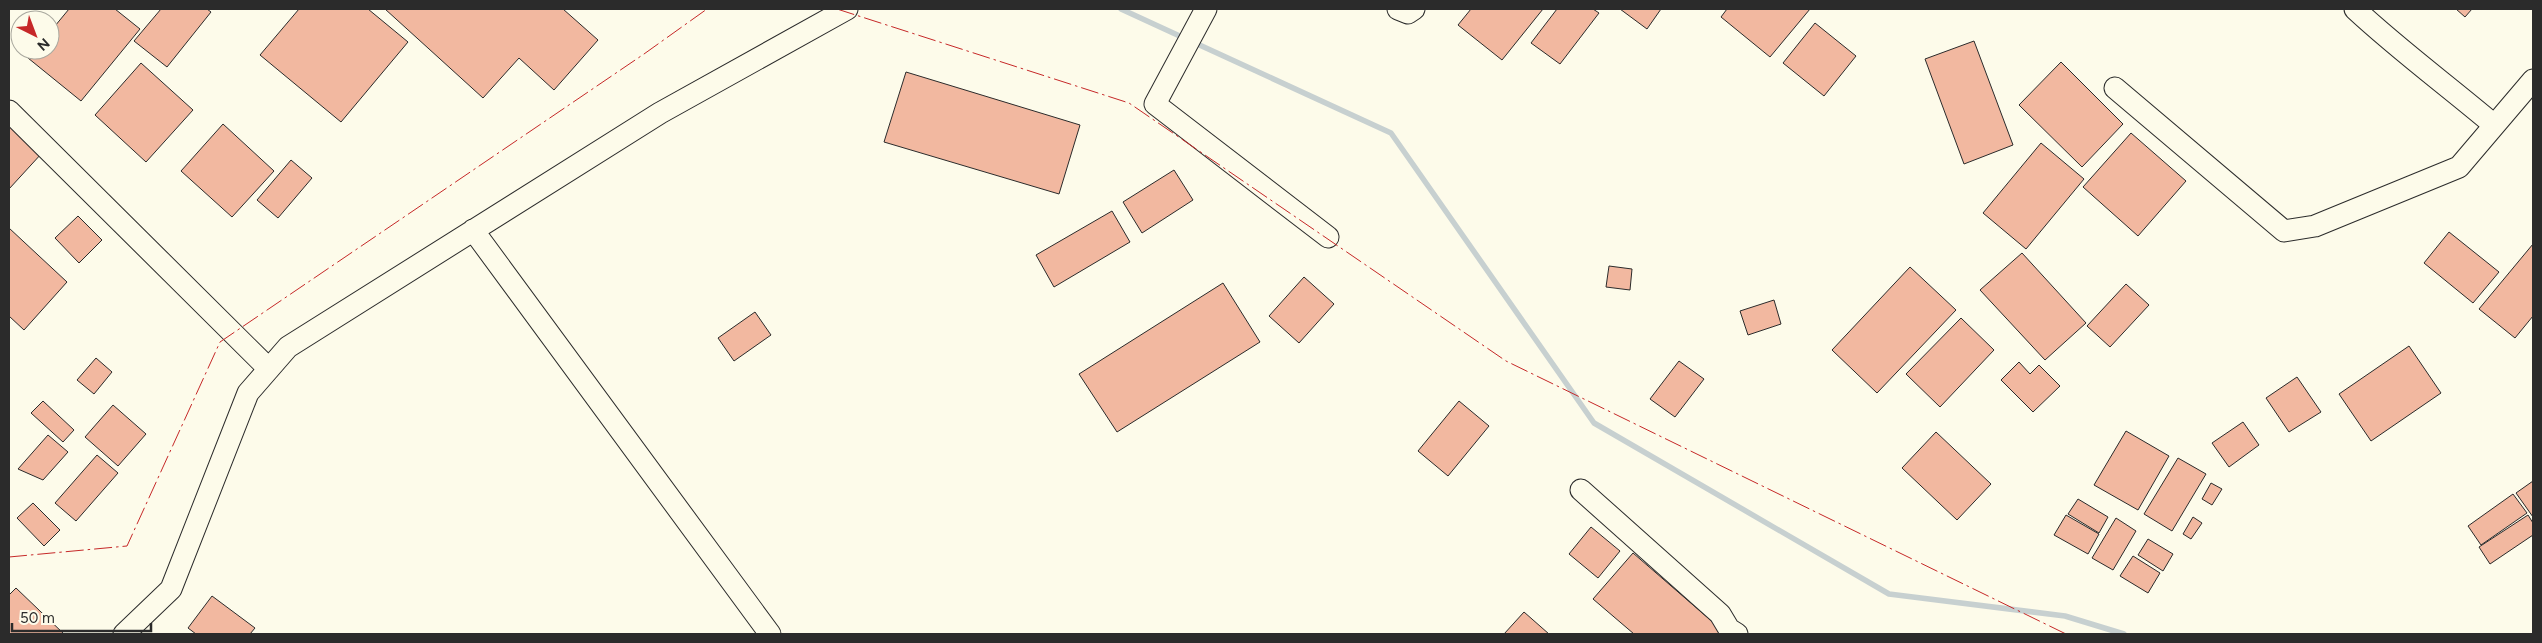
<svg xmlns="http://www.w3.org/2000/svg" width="2542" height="643" viewBox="0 0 2542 643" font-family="Figtree,sans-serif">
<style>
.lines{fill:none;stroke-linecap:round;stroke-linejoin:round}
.stream{stroke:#c7d0d0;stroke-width:5.5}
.building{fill:#f2b8a0;stroke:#2b2b2b}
.minor-casing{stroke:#2b2b2b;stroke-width:23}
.minor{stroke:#fdfbea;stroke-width:21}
.power{stroke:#c62828;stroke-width:1;stroke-dasharray:18 4 2.5 4;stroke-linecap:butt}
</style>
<rect width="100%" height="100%" fill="#fdfbea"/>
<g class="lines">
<!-- stream -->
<path class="stream" d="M1121 9 1184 38
M1193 42 1391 133 1594 423 1889 594 2065 616 2124 634"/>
</g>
<!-- building -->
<path class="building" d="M69 9H115L140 29 81 101 28 58 35 50H50V32Z
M161 9H207L211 12 167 67 134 41Z
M299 9H368L408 42 341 122 260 55Z
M385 9H563L598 40 554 90 519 58 483 98Z
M1471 9H1543L1502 60 1458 25Z
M1557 9H1593L1599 13 1560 64 1531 43Z
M1620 9H1661L1647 29Z
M1727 9H1810L1770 57 1721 17Z
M2456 9H2472L2465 17Z
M1815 23 1856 56 1824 96 1783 63Z
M1974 41 2013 145 1964 164 1925 59Z
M2061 62 2123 124 2082 167 2019 105Z
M141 63 193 110 146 162 95 115Z
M906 72 1080 125 1059 194 884 142Z
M9 122 42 153 9 189Z
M223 124 274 171 232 217 181 171Z
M2131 133 2186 181 2138 236 2083 187Z
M2041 143 2084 179 2026 249 1983 213Z
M291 160 312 178 278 218 257 200Z
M1174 170 1193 200 1142 233 1123 202Z
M1112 211 1130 242 1054 287 1036 255Z
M78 216 102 240 79 263 55 238Z
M9 228 67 282 24 330 9 316Z
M2449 232 2499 272 2473 303 2424 263Z
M2533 244V316L2515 338 2479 309Z
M2022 253 2086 323 2045 360 1980 290Z
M1609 266 1632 269 1630 290 1606 287Z
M1910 267 1956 310 1877 393 1832 350Z
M1304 277 1334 304 1299 343 1269 316Z
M1223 283 1260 342 1117 432 1079 374Z
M2126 284 2149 305 2110 347 2087 326Z
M1774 300 1781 324 1748 335 1740 311Z
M755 312 771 335 734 361 718 338Z
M1961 318 1994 350 1940 407 1906 374Z
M2409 346 2441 393 2371 441 2339 394Z
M96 358 112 372 94 394 77 380Z
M1679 361 1704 379 1675 417 1650 399Z
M2019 362 2030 374 2039 365 2060 386 2033 412 2001 380Z
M2297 377 2321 412 2289 432 2266 398Z
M43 401 74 430 63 442 31 413Z
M1459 401 1489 426 1448 476 1418 451Z
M113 405 146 434 118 466 85 437Z
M2243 422 2259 445 2229 467 2212 443Z
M2126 431 2169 456 2138 510 2094 485Z
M1936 432 1991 484 1957 520 1902 468Z
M48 435 68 452 43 480 18 469Z
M97 455 118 473 76 521 55 503Z
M2178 458 2206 474 2172 531 2144 514Z
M2533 481V517L2516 493Z
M2211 483 2222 489 2212 505 2202 499Z
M2513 494 2527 513 2481 545 2468 526Z
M2078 499 2108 517 2099 533 2068 514Z
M33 503 60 530 44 546 17 518Z
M2066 515 2099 534 2088 554 2054 535Z
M2528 515 2533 523V535L2490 564 2479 547Z
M2193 517 2202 523 2191 539 2183 534Z
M2116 518 2136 531 2113 570 2092 558Z
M1591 527 1620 551 1598 578 1569 554Z
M2148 539 2173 554 2163 571 2138 555Z
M1633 553 1722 630 1719 634H1634L1593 599Z
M2133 556 2160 573 2148 593 2120 576Z
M16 588 64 634H9V595Z
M212 596 255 628 250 634H196L188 628Z
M1524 612 1549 634H1504Z"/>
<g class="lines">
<!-- minor casing -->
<g class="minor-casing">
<path id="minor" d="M1206 9 1155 104 1328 237
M1398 9 1408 13 1414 9
M2355 9C2399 50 2448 86 2494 125
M2115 88 2284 231 2315 226 2459 167 2533 80
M9 111 269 369
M473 230 770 634
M1581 490 1720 614 1729 629 1737 634
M124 634 171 589 248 393 288 347 660 113 847 9"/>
</g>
<!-- minor -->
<use href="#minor" class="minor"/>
<!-- power -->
<path class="power" d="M837 9 1129 103 1506 361 2066 634
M9 557 127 546 220 342 644 54 707 9"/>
</g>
<!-- border -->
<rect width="2542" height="643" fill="none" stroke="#2b2b2b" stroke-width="20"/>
<!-- north arrow -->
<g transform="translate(35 35) rotate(138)"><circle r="24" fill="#fdfbea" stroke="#a9a89e"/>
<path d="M0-4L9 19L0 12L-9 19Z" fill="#c62828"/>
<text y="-8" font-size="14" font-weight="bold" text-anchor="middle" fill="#2b2b2b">N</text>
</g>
<!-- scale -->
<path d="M12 623v8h139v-8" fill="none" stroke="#2b2b2b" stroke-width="2.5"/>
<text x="20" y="623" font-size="15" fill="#2b2b2b" stroke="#fdfbea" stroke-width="4" paint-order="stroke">50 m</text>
</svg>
